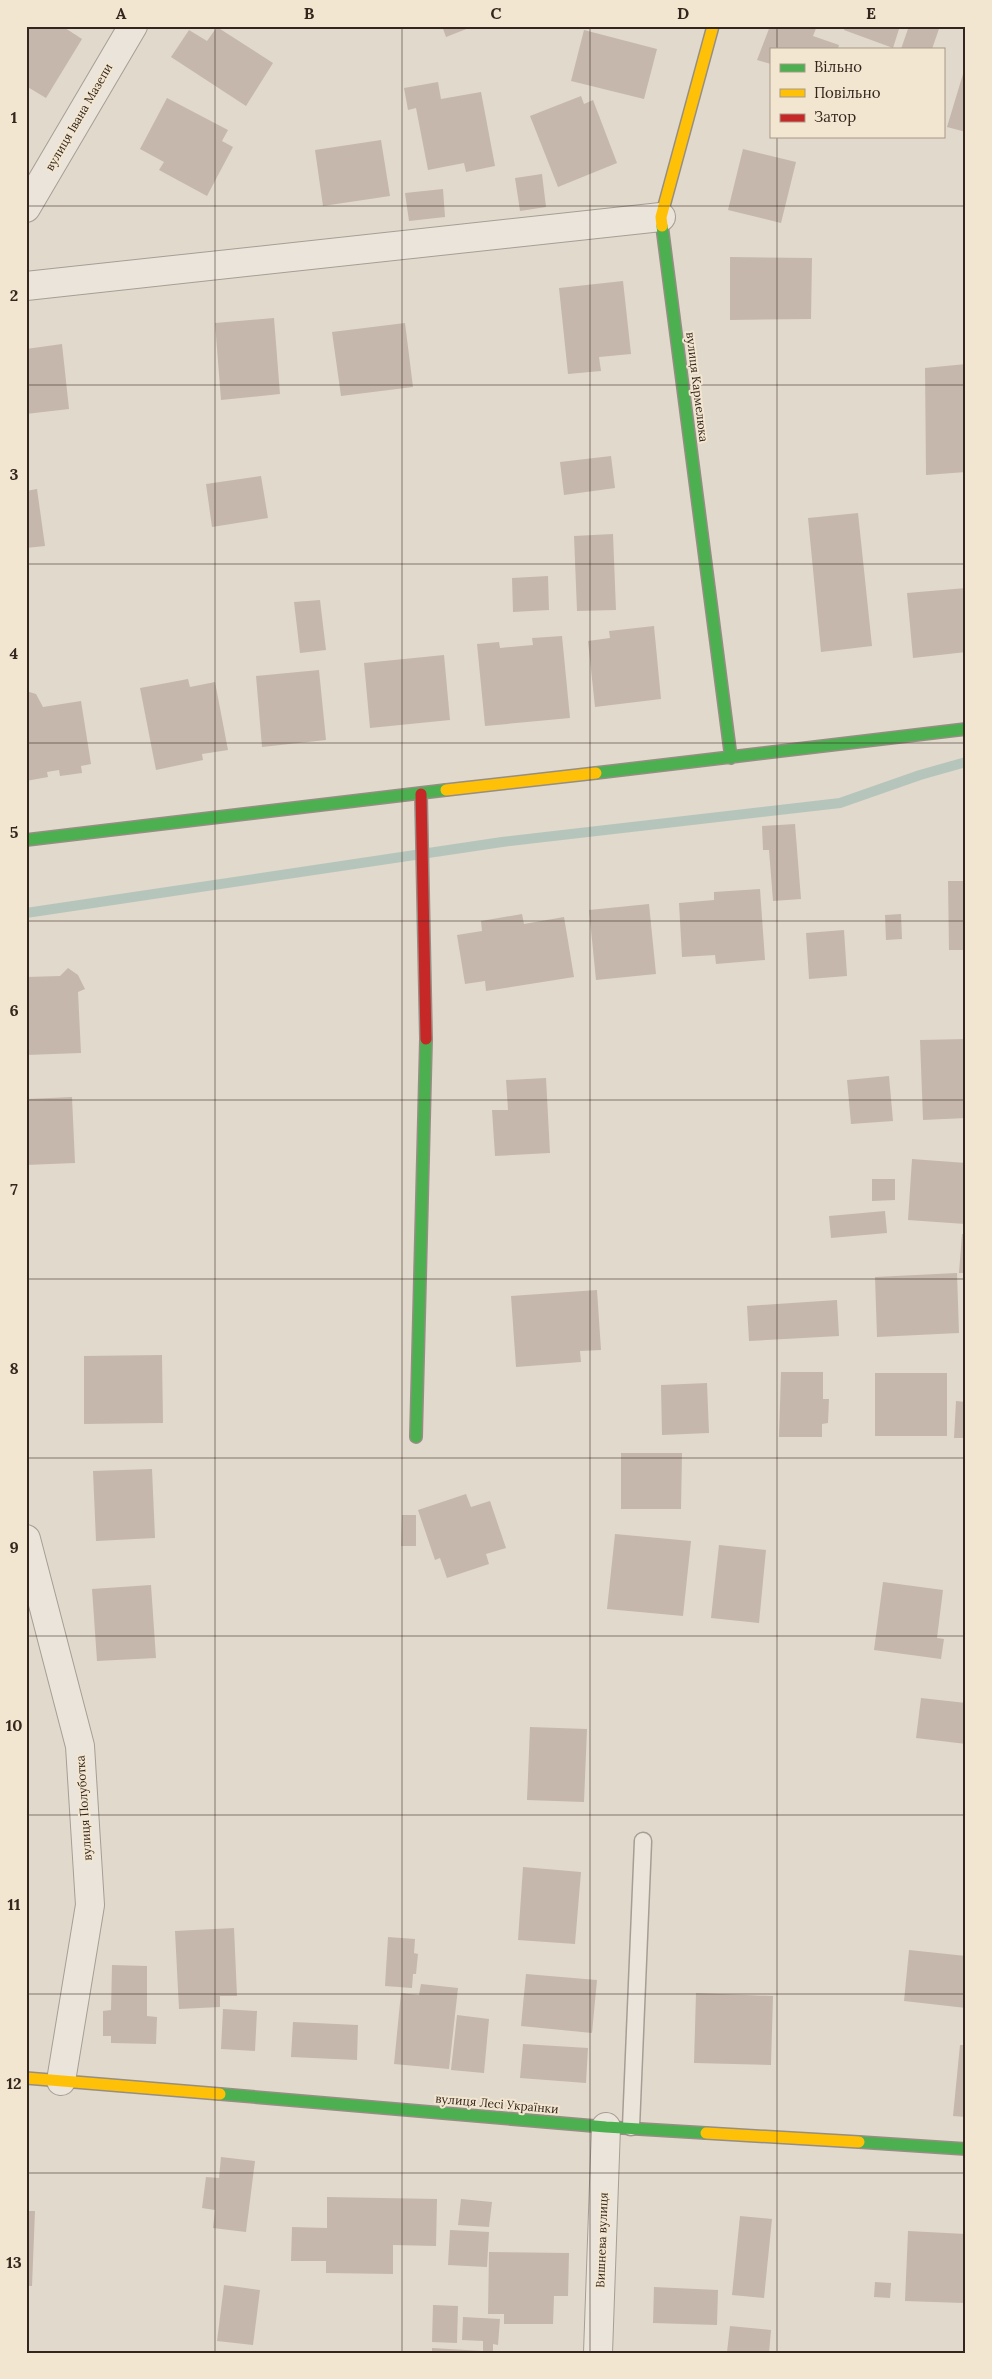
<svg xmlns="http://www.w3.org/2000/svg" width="992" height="2379" viewBox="0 0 992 2379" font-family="Lora,serif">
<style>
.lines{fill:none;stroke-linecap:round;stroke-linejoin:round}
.stream{stroke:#b6c5bb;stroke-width:10}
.building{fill:#c5b7ac}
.lane-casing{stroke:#a69e94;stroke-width:19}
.street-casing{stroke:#a69e94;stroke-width:30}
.fast-casing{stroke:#968e84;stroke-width:14}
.slow-casing{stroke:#968e84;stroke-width:14}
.jam-casing{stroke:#968e84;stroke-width:14}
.lane{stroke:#eae4db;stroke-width:16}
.street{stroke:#eae4db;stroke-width:28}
.fast{stroke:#4caf50;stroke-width:11}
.slow{stroke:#ffc107;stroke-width:11}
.jam{stroke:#c62828;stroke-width:11}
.grid{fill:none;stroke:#34261d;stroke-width:1;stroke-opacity:0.55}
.labels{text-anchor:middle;stroke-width:4;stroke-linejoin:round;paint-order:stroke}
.street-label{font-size:12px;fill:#34261d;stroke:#f3e6d0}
.neatline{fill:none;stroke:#34261d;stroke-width:2}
.grid-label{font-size:16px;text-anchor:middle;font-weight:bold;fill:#34261d}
</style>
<rect width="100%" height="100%" fill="#e1d9cb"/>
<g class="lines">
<!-- stream -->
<path class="stream" d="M26 913 502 842 840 803 920 775 966 762"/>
</g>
<!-- building -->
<path class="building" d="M26 26H62L82 39 46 98 26 86Z
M442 26H474L446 37Z
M770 26H817L813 36 839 45 838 49H771V64L757 60Z
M845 26H900L893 48 844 30Z
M909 26H940L932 49H901Z
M217 27 273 63 246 106 171 57 189 30 207 41Z
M584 30 657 49 644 99 571 81Z
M966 64V132L947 127Z
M438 82 441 99 481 92 495 166 466 172 464 163 428 170 416 108 408 110 404 88Z
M581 96 584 104 593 100 617 163 558 187 530 116Z
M167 98 228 130 222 141 233 147 207 196 159 170 164 162 140 149Z
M381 140 390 196 323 206 315 150Z
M743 149 796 162 781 223 728 210Z
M542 174 546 207 520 211 515 178Z
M443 189 445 217 409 221 405 193Z
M730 257 812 258 811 319 730 320Z
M623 281 631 354 599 357 601 371 568 374 559 288Z
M274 318 280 394 221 400 215 323Z
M405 323 413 387 341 396 332 332Z
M62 344 69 409 26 414V349Z
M966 364V472L926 475 925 368Z
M611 456 615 488 564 495 560 462Z
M261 476 268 518 212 527 206 484Z
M37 489 45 546 26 548V491Z
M858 513 872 646 821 652 808 518Z
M613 534 616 610 577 611 574 536Z
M548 576 549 610 513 612 512 578Z
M966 588V652L913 658 907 593Z
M320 600 326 650 300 653 294 602Z
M654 626 661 699 595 707 588 641 610 638 609 631Z
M562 636 570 718 485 726 477 644 499 642 500 648 533 645 532 638Z
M444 655 450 720 370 728 364 663Z
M319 670 326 740 262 747 256 676Z
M188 679 190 687 215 682 228 750 202 754 203 760 156 770 140 688Z
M26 691 36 694 43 707 81 701 91 764 81 766 82 773 60 776 59 770 47 772 48 777 26 781Z
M795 824 801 899 773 901 769 850H763L762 826Z
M948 881H966V950H949Z
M760 889 765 960 716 964 715 955 682 957 679 903 714 900V892Z
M649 904 656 974 596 980 589 910Z
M522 914 524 924 564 917 574 977 486 991 485 981 465 984 457 935 482 931 481 921Z
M901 914 902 939 886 940 885 915Z
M844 930 847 976 809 979 806 933Z
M68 968 78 975 85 989 78 992 81 1053 26 1055V977L60 976Z
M966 1039V1118L923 1120 920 1040Z
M889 1076 893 1121 851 1124 847 1080Z
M546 1078 550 1153 495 1156 492 1110H508L506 1080Z
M72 1097 75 1163 26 1165V1099Z
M912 1159 966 1163 965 1224 908 1220Z
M872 1179H895V1200L872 1201Z
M885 1211 887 1233 831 1238 829 1216Z
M962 1234H966V1273H959Z
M957 1273 959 1333 877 1337 875 1277Z
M597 1290 601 1350 580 1351 581 1362 516 1367 511 1296Z
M837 1300 839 1336 749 1341 747 1306Z
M162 1355 163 1423 84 1424V1356Z
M781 1372H823V1399H829L828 1423 822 1424V1437H779Z
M875 1373H947V1436H875Z
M707 1383 709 1433 662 1435 661 1385Z
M956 1401 966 1402V1438H954Z
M621 1453H682L681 1509H621Z
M152 1469 155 1538 96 1541 93 1471Z
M466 1494 471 1507 490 1501 506 1548 486 1554 489 1564 447 1578 440 1558 435 1560 418 1510Z
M402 1515H416V1546H401Z
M615 1534 691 1541 683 1616 607 1609Z
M719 1545 766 1550 759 1623 711 1618Z
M883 1582 943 1590 937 1638 944 1639 941 1659 874 1650Z
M151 1585 156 1658 97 1661 92 1589Z
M921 1698 966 1703V1744L916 1738Z
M530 1727 587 1729 584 1802 527 1800Z
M523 1867 581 1872 575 1944 518 1940Z
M234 1928 237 1996H220V2007L179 2009 175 1931Z
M388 1937 415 1939 414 1953 418 1954 416 1974H413L412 1988 385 1986Z
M909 1950 966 1956V2008L904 2001Z
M112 1965 147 1966V2016L157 2017 156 2044 111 2043V2036H103V2011L111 2010Z
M526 1974 597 1980 592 2033 521 2026Z
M421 1984 458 1988 449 2069 394 2064 401 1993 419 1995Z
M696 1993 773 1996 771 2065 694 2063Z
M223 2009 257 2011 255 2051 221 2049Z
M457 2015 489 2019 484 2073 451 2070Z
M293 2022 358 2025 357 2060 291 2057Z
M523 2044 588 2048 586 2083 520 2078Z
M960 2045H966V2117L953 2116Z
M221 2157 255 2161 246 2232 213 2228 215 2210 202 2208 206 2177 219 2178Z
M327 2197 437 2199 436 2246 393 2245V2274L326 2273V2261H291L292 2227 327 2228Z
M461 2199 492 2202 489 2227 458 2225Z
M26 2211H35L32 2286H26Z
M740 2216 772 2219 764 2298 732 2295Z
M450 2230 489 2232 487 2267 448 2265Z
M908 2231 966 2234 964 2303 905 2301Z
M489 2252 569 2253 568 2296H554L553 2324H504V2314H488Z
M875 2282 891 2283 890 2298 874 2297Z
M224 2285 260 2290 253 2345 217 2341Z
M654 2287 718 2290 717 2325 653 2323Z
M433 2305 458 2306 457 2343 432 2342Z
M463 2317 500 2319 498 2345 493 2344V2353H432V2348L483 2351V2341L462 2340Z
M730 2326 771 2330 769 2353 727 2352Z"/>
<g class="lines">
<!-- lane casing -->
<g class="lane-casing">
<path id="lane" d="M631 2127 643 1841"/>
</g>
<!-- street casing -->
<g class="street-casing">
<path id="street" d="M26 208 133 26
M26 286 661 217
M26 1539 80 1746 90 1905 61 2081
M598 2353 606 2127"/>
</g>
<!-- fast casing -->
<g class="fast-casing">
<path id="fast" d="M662 226 731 758
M596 773 966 729
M26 840 446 790
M416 1437 426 1039
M220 2094 606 2127 706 2133
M859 2142 966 2149"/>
</g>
<!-- slow casing -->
<g class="slow-casing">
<path id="slow" d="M662 226 661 217 713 26
M446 790 596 773
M26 2078 220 2094
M706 2133 859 2142"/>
</g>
<!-- jam casing -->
<g class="jam-casing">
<path id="jam" d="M421 794 426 1039"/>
</g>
<!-- lane -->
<use href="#lane" class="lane"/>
<!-- street -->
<use href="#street" class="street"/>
<!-- fast -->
<use href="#fast" class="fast"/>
<!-- slow -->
<use href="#slow" class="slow"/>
<!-- jam -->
<use href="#jam" class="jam"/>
</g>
<!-- grid -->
<path class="grid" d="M215 26V2353M402 26V2353M590 26V2353M777 26V49M777 136V2353M26 206H966M26 385H966M26 564H966M26 743H966M26 921H966M26 1100H966M26 1279H966M26 1458H966M26 1636H966M26 1815H966M26 1994H966M26 2173H966"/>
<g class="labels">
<!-- street labels -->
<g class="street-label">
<text transform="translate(79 117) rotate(-60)" y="4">вулиця Івана Мазепи</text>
<text transform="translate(697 387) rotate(83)" y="4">вулиця Кармелюка</text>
<text transform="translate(84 1808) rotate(-94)" y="4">вулиця Полуботка</text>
<text transform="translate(497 2104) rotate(5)" y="4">вулиця Лесі Українки</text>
<text transform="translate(602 2240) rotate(-88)" y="4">Вишнева вулиця</text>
</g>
</g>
<!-- border -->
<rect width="992" height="2379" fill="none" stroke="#f3e6d0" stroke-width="55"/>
<!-- legend -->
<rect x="770" y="48" width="175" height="90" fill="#f3e6d0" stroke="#a79988"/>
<rect x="780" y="64" width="25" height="8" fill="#4caf50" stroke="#a79988"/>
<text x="814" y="72" font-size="15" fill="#34261d">Вільно</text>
<rect x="780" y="89" width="25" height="8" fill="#ffc107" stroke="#a79988"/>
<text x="814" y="98" font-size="15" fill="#34261d">Повільно</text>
<rect x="780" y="114" width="25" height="8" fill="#c62828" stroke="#a79988"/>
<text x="814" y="122" font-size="15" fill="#34261d">Затор</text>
<rect x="28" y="28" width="936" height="2324" class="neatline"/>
<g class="grid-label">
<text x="121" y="19">A</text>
<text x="309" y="19">B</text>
<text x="496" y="19">C</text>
<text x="683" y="19">D</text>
<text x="871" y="19">E</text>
<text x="14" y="123">1</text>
<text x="14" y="301">2</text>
<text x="14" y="480">3</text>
<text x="14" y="659">4</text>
<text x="14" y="838">5</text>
<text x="14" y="1016">6</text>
<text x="14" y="1195">7</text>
<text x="14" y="1374">8</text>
<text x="14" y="1553">9</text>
<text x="14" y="1731">10</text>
<text x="14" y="1910">11</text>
<text x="14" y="2089">12</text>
<text x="14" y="2268">13</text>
</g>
</svg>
